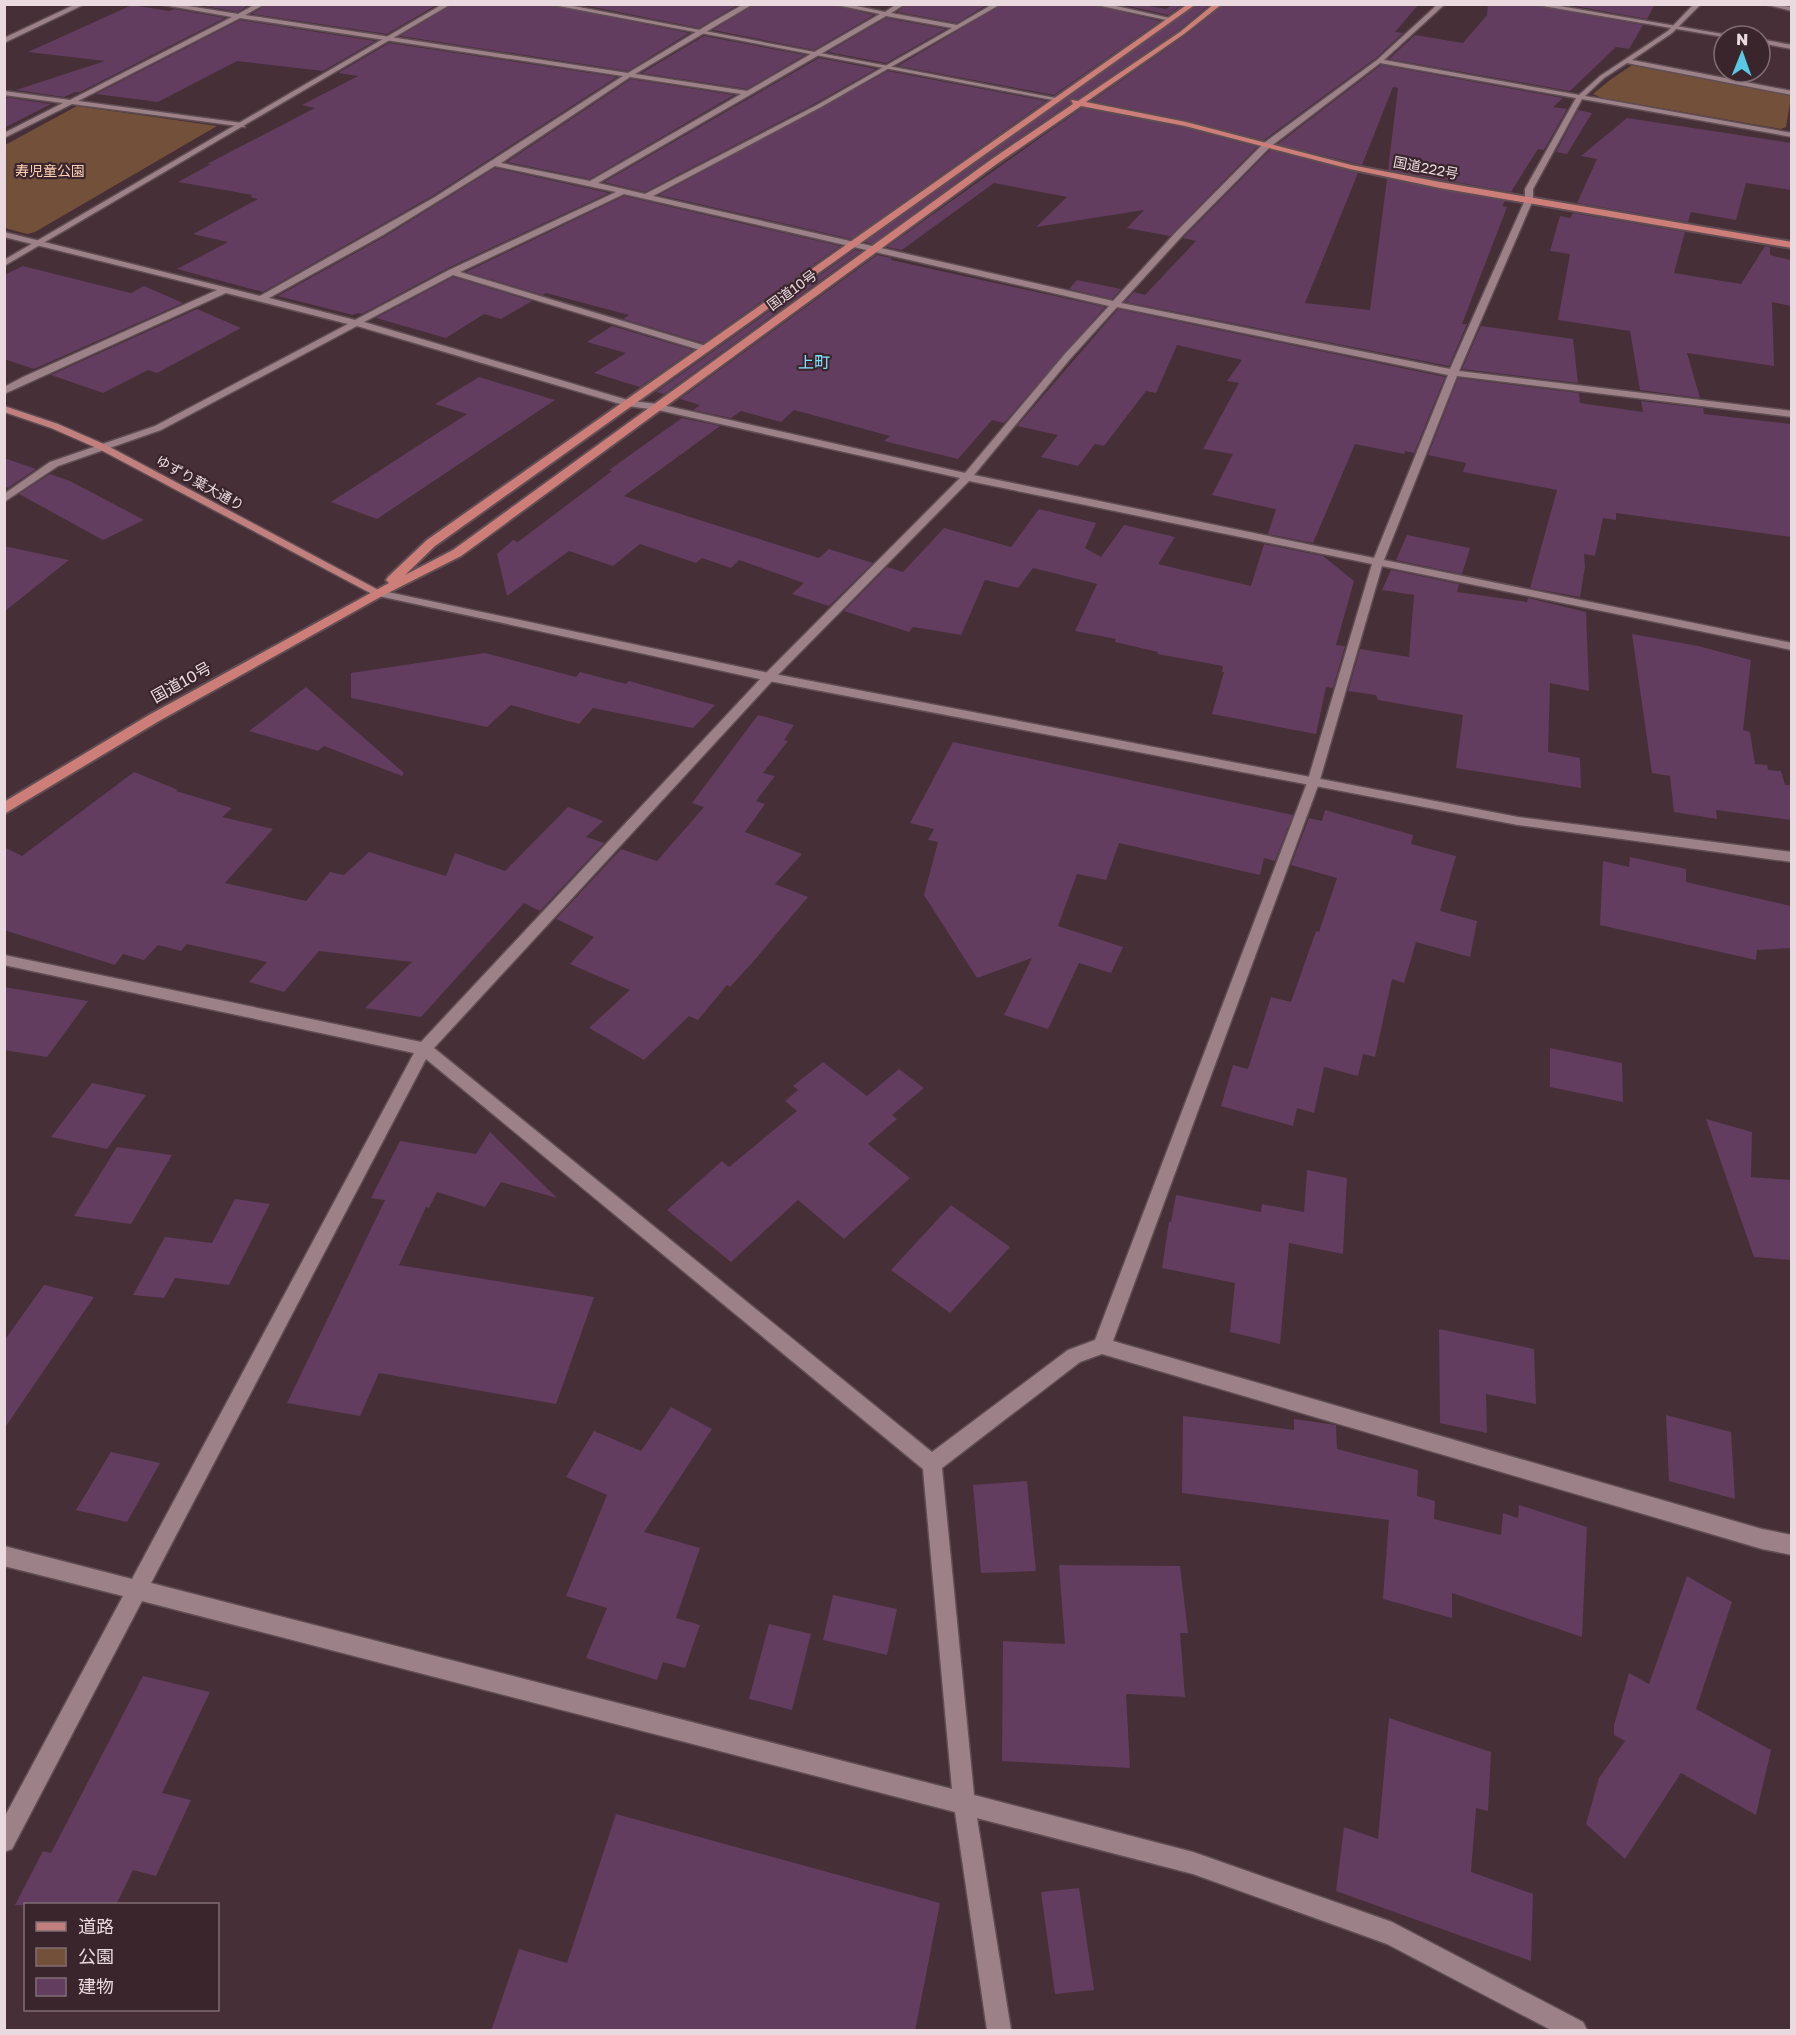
<svg xmlns="http://www.w3.org/2000/svg" width="1796" height="2035" viewBox="0 0 1796 2035" font-family="'Golos Text','Noto Sans JP',sans-serif">
<style>
.green{fill:#73503a}
.building{fill:#623d5f}
.lines{fill:none;stroke-linecap:round;stroke-linejoin:round}
.minor-casing{stroke:#614d54;stroke-width:3}
.tertiary-casing{stroke:#614d54;stroke-width:3}
.primary-casing{stroke:#614d54;stroke-width:3}
.trunk-casing{stroke:#614d54;stroke-width:4}
.minor{fill:#9d8189;fill-rule:evenodd}
.tertiary{fill:#9d8189;fill-rule:evenodd}
.primary{fill:#c17f7d;fill-rule:evenodd}
.trunk{fill:#cd7e79;fill-rule:evenodd}
.labels{text-anchor:middle;stroke-width:4.5;stroke-linejoin:round;paint-order:stroke}
.far-street-label{font-size:14px;fill:#eadadf;stroke:#3b252c}
.far-park-label{font-size:14px;fill:#fdd2b6;stroke:#3b252c}
.far-quarter-label{font-size:16px;fill:#7de0fa;stroke:#3b252c}
.street-label{font-size:16px;fill:#eadadf;stroke:#3b252c}
</style>
<rect width="100%" height="100%" fill="#462f36"/>
<!-- green -->
<path class="green" d="M1632 65 1784 93 1791 97 1786 127 1781 129 1602 98 1593 94 1610 80Z
M77 106 217 126 35 232 27 234 5 228V145Z"/>
<!-- building -->
<path class="building" d="M193 4H250L238 12Z
M267 4H438L387 34 252 14Z
M453 4H546L689 33 628 71 400 36Z
M578 4H739L699 28Z
M755 4H830L874 15 814 50 713 30Z
M907 4H988L957 23 897 12Z
M1003 4H1090L1160 21 1054 95 898 66Z
M1120 4H1138L1166 9 1173 4H1183L1168 15Z
M1198 4H1210L1179 30 1077 99 1070 98V103L991 157 872 244 865 242Z
M1224 4H1419L1395 32 1403 33 1376 58 1264 140 1186 120 1092 101 1185 36Z
M1488 4H1529L1643 25 1629 49 1616 47 1570 91 1389 59 1415 35 1463 43 1487 15Z
M1564 4H1655L1647 19Z
M132 5 169 11 174 9 225 18 80 92H75L64 97 16 90 105 61 28 52Z
M886 18 946 29 886 63 828 52Z
M240 20 375 41 323 71 237 61 158 102 96 94Z
M704 36 805 55 747 89 642 73Z
M389 43 617 77 434 195 263 292 177 269 228 242 193 234 258 199 250 197 253 195 178 182 211 164H207L315 108 302 105 358 76 338 73Z
M819 58 876 69 816 103 645 192 604 182Z
M1381 65 1563 98 1553 107 1567 109 1544 150 1538 149 1511 192 1388 170 1398 88 1393 87 1362 165 1278 144Z
M888 71 1046 101 851 239 659 195Z
M631 79 734 95 590 179 507 162Z
M4 97 51 104 4 128Z
M1082 108 1185 128 1257 147 1170 236 1127 228 1144 210 1036 227 1067 197 994 183 902 250 887 247Z
M1578 110 1592 113 1567 154 1556 152Z
M1627 118 1791 143V190L1746 183 1736 220 1691 212 1688 222 1577 203 1597 159 1581 156Z
M1270 150 1358 173 1305 303 1370 310 1387 179 1505 201 1502 206 1507 207 1462 324H1467L1449 366 1125 302 1134 292 1145 295 1196 241 1183 238Z
M495 168 609 193 448 268 362 314 358 313 353 315 278 296 384 237Z
M624 196 840 246 703 343 623 319 629 315 546 293 543 295 466 272Z
M1573 213 1685 232 1674 273 1741 284 1765 246 1770 247V255L1791 260V306L1772 302 1774 366 1687 353 1700 398 1640 390 1630 331 1558 320 1570 254 1550 251 1560 216 1570 218Z
M855 250 861 251 664 394 656 392Z
M877 255 891 258V260L1105 307 1004 423 992 420 958 459 884 441 890 436 794 410 781 422 741 411 731 418 693 410 700 405 680 399Z
M23 266 131 293 144 286 183 303 34 369 4 359V275Z
M453 277 532 301 501 319 484 314 446 338 376 318Z
M1077 280 1121 289 1112 299 1069 289Z
M197 309 241 328 157 373 148 370 103 393 51 375Z
M1118 309 1445 377 1414 453 1405 451 1404 454 1355 444 1313 543 1268 534 1276 509 1212 495 1233 454 1203 449 1239 383 1227 381 1242 360 1177 345 1156 393 1146 391 1104 446 1095 444 1078 466 1041 457 1058 435 1017 426Z
M612 326 693 350 640 387 594 373 626 353 587 342Z
M1481 326 1573 339 1578 383 1462 369Z
M479 377 555 400 377 519 331 502 467 414 435 404Z
M1458 378 1579 393 1580 403 1643 412 1641 401 1703 408 1704 414 1791 424V537L1616 513V520L1603 518 1595 556 1584 554 1585 567 1580 597 1530 588 1557 490 1463 472 1466 463 1428 455Z
M682 418 720 426 624 496 819 558 829 549 873 563 829 606 792 594 804 583 739 560 731 568 702 558 696 563 640 544 613 566 569 551 507 596 497 554 513 540 518 542 612 471 609 470Z
M4 458 36 469 8 488 4 486Z
M50 474 70 481 144 520 103 540 19 494Z
M1039 509 1096 523 1085 548 1101 557 1124 525 1175 537 1158 564 1251 586 1264 544 1323 556 1354 581 1336 645 1345 646 1333 688 1326 687 1316 734 1212 714 1224 672H1222L1223 666 1157 654 1158 652 1115 642 1116 639 1075 631 1097 584 1033 568 1018 588 985 580 961 635 913 627 909 632 844 611 887 567 903 572 944 528 1011 547Z
M1407 535 1470 548 1462 574 1396 560Z
M4 546 69 560 4 612Z
M1391 570 1459 584 1457 592 1527 602 1528 598 1586 612 1589 691 1550 683 1548 752 1580 758 1581 788 1456 768 1463 715 1378 700 1376 695 1348 691 1360 649 1409 657 1414 595 1382 590Z
M1632 634 1698 646 1751 660 1743 730 1750 732 1755 764 1767 765 1768 770 1781 771 1785 785H1791V820L1716 810 1717 819 1674 812 1670 776 1652 773Z
M485 653 576 677 580 672 626 684 629 681 715 705 693 728 593 708 579 724 511 705 487 727 351 698V673Z
M306 687 404 773 402 776 324 746 318 751 249 731Z
M758 715 794 725 784 740 788 741 763 773 775 776 756 801 765 804 745 832 802 854 775 884 808 897 751 964 730 987 727 985 698 1020 689 1016 644 1060 589 1028 630 990 570 964 594 937 556 919 621 849 657 861 704 807 692 803Z
M953 742 1293 815 1275 861 1264 858 1260 875 1119 843 1106 880 1077 874 1058 926 1123 947 1111 973 1079 963 1048 1029 1004 1015 1032 958 977 978 924 895 938 842 928 840 934 829 910 823Z
M134 772 178 790 176 791 232 808 222 817 273 829 225 883 306 901 330 872 344 875 369 852 446 876 455 853 505 871 568 807 603 821 586 837 604 843 540 911 524 903 421 1017 365 1008 412 962 319 951 284 992 249 982 267 962 187 944 181 951 158 945 144 960 123 954 115 965 4 930V847L22 856Z
M1325 810 1413 835 1411 844 1456 856 1440 911 1477 921 1470 957 1416 942 1404 983 1392 979 1375 1057 1363 1054 1358 1076 1324 1067 1314 1113 1297 1108 1293 1126 1221 1106 1233 1065 1248 1069 1271 997 1291 1002 1316 931 1319 932 1337 878 1291 865 1309 818 1322 821Z
M1630 857 1686 869V882L1791 906V948L1757 950 1756 960 1600 925 1603 861 1629 867Z
M4 987 88 1001 47 1057 4 1050Z
M1550 1048 1622 1063 1623 1102 1550 1087Z
M823 1062 867 1096 899 1069 924 1088 892 1115 897 1119 868 1144 910 1178 844 1239 798 1200 731 1262 667 1210 722 1161 729 1167 797 1111 785 1101 798 1090 793 1086Z
M92 1083 146 1095 107 1149 51 1137Z
M1706 1119 1752 1132 1751 1177 1791 1180V1260L1754 1257Z
M490 1132 557 1198 501 1182 485 1207 437 1192 429 1208 426 1207 399 1265 594 1297 556 1404 379 1373 360 1416 287 1403 385 1200 371 1198 400 1141 476 1154Z
M117 1147 172 1155 131 1224 74 1216Z
M1307 1170 1347 1178 1343 1254 1289 1243 1280 1344 1230 1332 1235 1283 1162 1268 1169 1222H1171L1176 1195 1261 1212 1262 1204 1304 1212Z
M235 1199 270 1204 229 1285 175 1278 164 1298 133 1295 165 1237 212 1243Z
M951 1205 1010 1247 950 1313 891 1270Z
M44 1285 94 1297 4 1429V1341Z
M1439 1329 1534 1349 1536 1404 1486 1394 1487 1433 1440 1423Z
M671 1407 712 1429 644 1532 700 1548 676 1618 700 1625 685 1668 663 1662 657 1680 586 1658 607 1608 566 1596 607 1495 566 1477 594 1431 641 1451Z
M1666 1415 1731 1432 1735 1499 1669 1481Z
M1183 1416 1294 1430V1419L1336 1425 1337 1449 1418 1470 1417 1496 1435 1501 1434 1519 1501 1535 1503 1513 1518 1518 1519 1505 1587 1527 1582 1637 1452 1593V1618L1383 1599 1389 1520 1182 1493Z
M111 1452 160 1463 127 1522 76 1510Z
M1027 1481 1036 1571 981 1573 973 1485Z
M1059 1565 1180 1566 1188 1633H1180L1185 1697 1126 1694 1130 1768 1002 1761 1003 1641 1065 1644Z
M1687 1576 1732 1602 1696 1709 1771 1750 1756 1815 1681 1773 1625 1859 1586 1824 1599 1778 1625 1741 1614 1735V1725L1629 1673 1649 1684Z
M833 1595 897 1609 887 1655 823 1640Z
M769 1624 811 1634 792 1710 749 1699Z
M143 1676 210 1692 162 1793 191 1800 156 1876 133 1870 116 1905H15L43 1851 51 1853Z
M1389 1718 1491 1752 1488 1811 1476 1808 1471 1872 1533 1894 1531 1961 1336 1891 1344 1827 1378 1839Z
M616 1814 940 1903 915 2031H491L519 1949 567 1963Z
M1079 1888 1094 1990 1055 1994 1041 1892Z"/>
<g class="lines">
<!-- minor casing -->
<g class="minor-casing">
<path id="minor" d="M158 4H176L238 14 256 4H265L245 15 628 73 714 21 744 4H753L635 74 747 91 880 14 832 4H847L885 12 897 4H905L891 13 957 25 993 4H1001L821 107 653 196 1113 301 1177 231 1264 143 1377 60 1438 4H1445L1384 60 1579 95 1600 76 1668 31 1694 4H1701L1672 33 1632 60 1792 91V95L1627 63 1604 78 1585 96 1792 133V137L1582 99 1533 189V200L1459 371 1792 411V417L1457 376 1384 560 1792 643V650L1382 566 1319 783 1113 1341 1762 1529 1792 1535V1555L1762 1549 1102 1354 1080 1362 942 1468 974 1795 1193 1852 1392 1922 1583 2022 1587 2030H1551L1387 1944 1193 1874 977 1818 1011 2030H987L955 1812 142 1601 12 1849 4 1852V1818L123 1596 4 1566V1546L132 1579 414 1053 4 965V955L421 1042 765 674 960 478 658 410 627 406 357 326 161 430 58 466 4 502V494L50 462 155 426 348 324 226 293 4 394V387L23 377 217 290 4 237V232L260 296 435 197 623 76 240 18 78 101 242 123 245 127 72 104 4 138V133L63 103 4 95V91L70 100 232 17ZM886 16 952 28 817 105 645 194 598 183ZM1380 63 1576 98 1525 189V200L1450 369 1121 303 1183 235 1270 147ZM630 77 741 94 590 181 501 163ZM495 166 616 192 449 270 355 320 269 298 383 235ZM624 194 1109 306 1064 355 965 473 658 404 631 401 364 322 453 275 700 350H706V346L460 272ZM1117 307 1448 375 1374 558 974 475 1070 359ZM969 481 1372 564 1307 783 1095 1340 1068 1350 932 1452 434 1048 773 680ZM426 1059 923 1469 952 1789 151 1583Z
M1092 4H1107L1174 19 1171 21Z
M1767 4 1792 7V11L1768 5Z"/>
</g>
<!-- tertiary casing -->
<g class="tertiary-casing">
<path id="tertiary" d="M76 4H85L4 43V38Z
M443 4H451L4 266V260Z
M548 4H563L1061 99 1058 101Z
M1531 4H1548L1734 36 1724 37Z
M1760 39 1792 45V49L1760 43Z
M378 590 769 673 1518 817 1792 852V862L1518 825 769 681 374 595 372 593Z"/>
</g>
<!-- primary casing -->
<g class="primary-casing">
<path id="primary" d="M4 406 58 424 106 445 384 593 378 596 374 595 99 449 51 428 4 412Z"/>
</g>
<!-- trunk casing -->
<g class="trunk-casing">
<path id="trunk" d="M1188 4H1196L435 546 405 575 453 550 992 159 1073 104 1071 100 1078 101 1180 32 1214 4H1222L1184 34 1086 102 1186 122 1351 165 1440 182 1792 242V248L1440 188 1350 169 1185 126 1081 106 998 163 461 556 382 596 159 721 4 814V802L149 715 389 583 386 580 388 577 427 540Z"/>
</g>
<!-- minor -->
<use href="#minor" class="minor"/>
<!-- tertiary -->
<use href="#tertiary" class="tertiary"/>
<!-- primary -->
<use href="#primary" class="primary"/>
<!-- trunk -->
<use href="#trunk" class="trunk"/>
</g>
<g class="labels">
<!-- far-street labels -->
<g class="far-street-label">
<text transform="translate(1426 168) rotate(11)" y="5">国道222号</text>
<text transform="translate(792 290) rotate(-36)" y="5">国道10号</text>
<text transform="translate(200 483) rotate(29)" y="5">ゆずり葉大通り</text>
</g>
<!-- far-park labels -->
<g class="far-park-label">
<text x="50" y="176">寿児童公園</text>
</g>
<!-- far-quarter labels -->
<g class="far-quarter-label">
<text x="814" y="368">上町</text>
</g>
<!-- street labels -->
<g class="street-label">
<text transform="translate(181 682) rotate(-29)" y="6">国道10号</text>
</g>
</g>
<!-- border -->
<rect width="1796" height="2035" fill="none" stroke="#eadadf" stroke-width="12"/>
<!-- legend -->
<rect x="24" y="1903" width="195" height="108" fill="#3b252c" stroke="#816d74" stroke-width="1.5"/>
<rect x="36" y="1922" width="30" height="9" fill="#c17f7d" stroke="#816d74" stroke-width="1.5"/>
<text x="78" y="1933" font-size="18" fill="#eadadf">道路</text>
<rect x="36" y="1948" width="30" height="18" fill="#73503a" stroke="#816d74" stroke-width="1.5"/>
<text x="78" y="1963" font-size="18" fill="#eadadf">公園</text>
<rect x="36" y="1978" width="30" height="18" fill="#623d5f" stroke="#816d74" stroke-width="1.5"/>
<text x="78" y="1993" font-size="18" fill="#eadadf">建物</text>
<!-- north arrow -->
<g transform="translate(1742 54) rotate(1)"><circle r="28" fill="#3b252c" stroke="#816d74" stroke-width="1.5"/>
<path d="M0-4.5L10 22L0 15L-10 22Z" fill="#59c8e4"/>
<text y="-9" font-size="16" font-weight="bold" text-anchor="middle" fill="#eadadf">N</text>
</g>
</svg>
